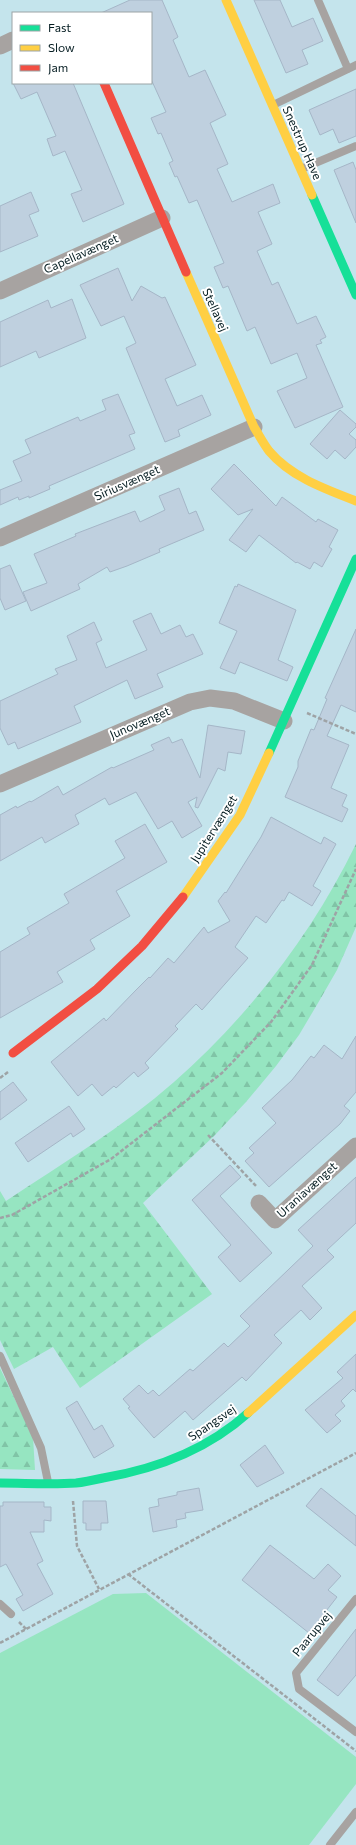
<svg xmlns="http://www.w3.org/2000/svg" width="356" height="1845" viewBox="0 0 356 1845" font-family="Commissioner,sans-serif">
<style>
.forest{fill:url(#forest-firs)}
.pitch{fill:#96e5c1}
.building{fill:#bfd0df;stroke:#a5b6c7}
.lines{fill:none;stroke-linecap:round;stroke-linejoin:round}
.path{stroke:#9ea3a5;stroke-width:2.5;stroke-dasharray:4 2;stroke-linecap:butt}
.lane{stroke:#a7a3a1;stroke-width:8}
.street{stroke:#a7a3a1;stroke-width:17}
.fast{stroke:#16e098;stroke-width:9}
.slow{stroke:#ffcf43;stroke-width:9}
.jam{stroke:#f24e42;stroke-width:9}
.labels{text-anchor:middle;stroke-width:4;stroke-linejoin:round;paint-order:stroke}
.street-label{font-size:12px;fill:#041c21;stroke:#fff}
</style>
<defs>
<pattern id="forest-firs" width="22" height="20" patternUnits="userSpaceOnUse"><rect width="22" height="20" fill="#96e5c1"/><path d="M5 1l3.5 6h-7zM16 11l3.5 6h-7z" fill="#80c4a6"/></pattern>
</defs>
<rect width="100%" height="100%" fill="#c4e4ec"/>
<!-- forest -->
<path class="forest" d="M356 844V927L337 970 318 1003 299 1035 276 1066 246 1102 214 1136 143 1203 212 1294 80 1388 53 1347 14 1369 0 1340V1191L6 1201C63 1163 123 1127 174 1082 250 1015 312 934 356 844Z
M0 1368 33 1437 35 1470 0 1469Z"/>
<!-- pitch -->
<path class="pitch" d="M146 1593 356 1757V1784L309 1845H0V1653L113 1594Z"/>
<!-- building -->
<path class="building" d="M130 0H162L178 37 173 40 189 77 205 70 226 115 210 123 228 164 217 169 232 202 273 184 280 203 258 212 272 244 257 251 272 285 278 282 297 324 316 316 326 337 320 340 322 343 316 345 343 407 295 428 277 391 307 378 297 353 271 364 255 327 247 331 228 286 223 288 214 267 224 263 197 200 189 203 177 176 175 177 169 163 173 161 161 133 158 134 151 118 166 112 151 79V13H101Z
M254 0H280L292 27 313 18 323 41 302 50 308 64 286 73Z
M13 83H73L124 204 83 222 71 194 82 190 65 151 53 156 47 139 56 136 37 92 21 99Z
M356 89V136L339 143 333 129 320 135 309 110Z
M353 162 356 170V223L334 170Z
M31 192 39 211 29 215 38 236 0 252V206Z
M118 268 132 301 141 286 162 298 165 297 196 365 165 379 177 406 202 395 211 415 178 430 180 436 165 442 126 348 136 343 124 316 101 326 80 285Z
M72 299 86 338 39 358 36 351 0 367V322L48 300 51 308Z
M118 394 135 433 129 435 135 449 49 486 50 489 29 498V496L19 500 18 497 0 505V490L22 481 13 461 31 453 25 440 78 417 80 421 106 410 102 400Z
M340 410 356 424V427L349 434 356 440V447L345 459 335 450 327 459 310 444Z
M234 464 276 506 282 497 316 522 318 519 338 530 329 547 332 549 322 567 314 562 310 569 297 562 296 563 259 535 246 552 229 540 253 509 238 515 211 489Z
M179 488 189 514 196 511 204 530 159 549 160 552 127 566 110 572 107 567 78 584 80 589 31 611 23 592 47 583 34 554 76 536 75 534 135 511 140 522 165 510 159 496Z
M10 565 26 601 5 610 0 598V569Z
M238 584 296 610 278 660 293 667 287 681 240 662 235 674 220 668 237 631 219 623 235 586 237 587Z
M151 613 161 634 180 625 186 637 193 634 203 654 157 674 163 687 135 699 127 680 74 706 81 722 18 749 15 742 8 745 0 728V701L58 674 55 669 77 660 67 636 94 622 102 640 96 643 106 668 147 650 133 621Z
M356 629V712L341 705 327 736 349 745 331 788 347 795 342 806 348 809 342 822 285 797 298 767V761L311 729 314 730 327 699 325 698Z
M208 725 245 731 241 754 228 752 225 771 218 768 198 808 195 807 197 797 188 802 202 826 182 838 172 821 158 829 136 792 109 805 105 798 75 815 79 824 45 843 42 837 0 861V815L16 806 17 808 30 801 31 802 58 786 63 795 112 767 113 768 154 750 151 745 169 737 172 743 182 739 200 778Z
M271 817 321 844 324 837 336 844 313 886 321 891 312 906 289 892 284 901 282 900 266 923 256 916 235 947 248 958 202 1010 196 1004 175 1026 178 1029 145 1063 149 1068 138 1077 134 1072 116 1088 114 1086 102 1096 92 1084 78 1096 51 1062 104 1018 106 1021 136 990 149 977 150 978 168 958 174 963 204 927 208 933 230 921 218 901 225 892 226 893 261 837Z
M145 824 167 862 116 891 130 916 90 940 95 949 57 972 63 982 0 1018V952L30 934 27 928 69 903 64 894 125 858 115 841Z
M356 1036V1092L344 1106 350 1111 340 1124 269 1187 245 1161 254 1153 249 1148 276 1123 262 1108 292 1080 311 1056 314 1058 324 1045 342 1059Z
M13 1082 27 1100 0 1120V1092Z
M69 1106 85 1129 73 1137 71 1133 28 1162 15 1143Z
M230 1165 241 1177 220 1196 272 1253 240 1282 218 1257 231 1245 192 1200Z
M356 1177V1223L327 1250 334 1257 302 1286 322 1308 310 1320 301 1310 274 1335 282 1343 246 1381 242 1377 193 1420 185 1411 154 1438 128 1408 130 1407 123 1399 139 1385 148 1394 153 1390 159 1396 190 1369 193 1371 224 1343 228 1347 250 1326 240 1316 313 1246 298 1230Z
M356 1354V1392L353 1389 341 1401 345 1406 335 1415 341 1421 327 1433 305 1410 343 1378 337 1372Z
M77 1401 94 1430 102 1425 114 1446 94 1458 66 1408Z
M265 1445 284 1473 257 1487 240 1465Z
M199 1488 203 1510 185 1513 186 1518 176 1520 177 1527 153 1532 149 1508 159 1506 158 1499 177 1495V1492Z
M321 1488 356 1516V1546L306 1506Z
M83 1501H106L108 1523H101V1530H86V1523H83Z
M3 1502H44V1507H51V1521L44 1520V1532H30L43 1561 37 1564 53 1594 23 1611 16 1599 23 1595 6 1564 0 1567V1506H3Z
M270 1545 314 1579 328 1564 341 1576 328 1590 337 1597 309 1633 242 1580Z
M356 1629V1675L338 1696 317 1680Z"/>
<g class="lines">
<!-- path -->
<path class="path" d="M307 713 356 734
M0 1078 8 1072
M208 1135 257 1187
M0 1218 12 1215 111 1159 222 1073 271 1022 312 965 356 869
M73 1501 77 1546 99 1589
M128 1574 356 1751
M19 1622 26 1629
M0 1643 356 1453"/>
<!-- lane -->
<path class="lane" d="M318 0 348 69
M273 105 356 65
M301 169 356 146
M0 1356 41 1448 48 1482
M356 1599 296 1673 299 1689 356 1732
M0 1604 11 1614
M330 1845 356 1812"/>
<!-- street -->
<path class="street" d="M0 46 13 40
M0 291 162 218
M0 538 254 427
M0 784 190 702 210 698 234 701 284 721
M259 1203 275 1220 356 1146"/>
<!-- fast -->
<path class="fast" d="M312 195 356 295
M269 753 356 559
M0 1483C25 1483 51 1485 76 1483 85 1482 94 1480 103 1478 156 1469 208 1449 248 1413"/>
<!-- slow -->
<path class="slow" d="M226 0 312 195
M186 272 254 427C259 435 263 443 269 451 291 477 325 489 356 501
M183 897 240 815 269 753
M248 1413 356 1315"/>
<!-- jam -->
<path class="jam" d="M104 83 186 272
M13 1053 97 989 142 946 183 897"/>
</g>
<g class="labels">
<!-- street labels -->
<g class="street-label">
<text transform="translate(302 143) rotate(66)" y="4">Snestrup Have</text>
<text transform="translate(81 254) rotate(-24)" y="4">Capellavænget</text>
<text transform="translate(215 310) rotate(66)" y="4">Stellavej</text>
<text transform="translate(127 483) rotate(-24)" y="4">Siriusvænget</text>
<text transform="translate(140 723) rotate(-23)" y="4">Junovænget</text>
<text transform="translate(214 829) rotate(-58)" y="4">Jupitervænget</text>
<text transform="translate(307 1190) rotate(-42)" y="4">Uraniavænget</text>
<text transform="translate(212 1423) rotate(-34)" y="4">Spangsvej</text>
<text transform="translate(312 1634) rotate(-51)" y="4">Paarupvej</text>
</g>
</g>
<!-- legend -->
<rect x="12" y="12" width="140" height="72" fill="#ffffff" stroke="#9ba4a6"/>
<rect x="20" y="25" width="20" height="6" fill="#16e098" stroke="#9ba4a6"/>
<text x="48" y="32" font-size="12" fill="#041c21">Fast</text>
<rect x="20" y="45" width="20" height="6" fill="#ffcf43" stroke="#9ba4a6"/>
<text x="48" y="52" font-size="12" fill="#041c21">Slow</text>
<rect x="20" y="65" width="20" height="6" fill="#f24e42" stroke="#9ba4a6"/>
<text x="48" y="72" font-size="12" fill="#041c21">Jam</text>
</svg>
